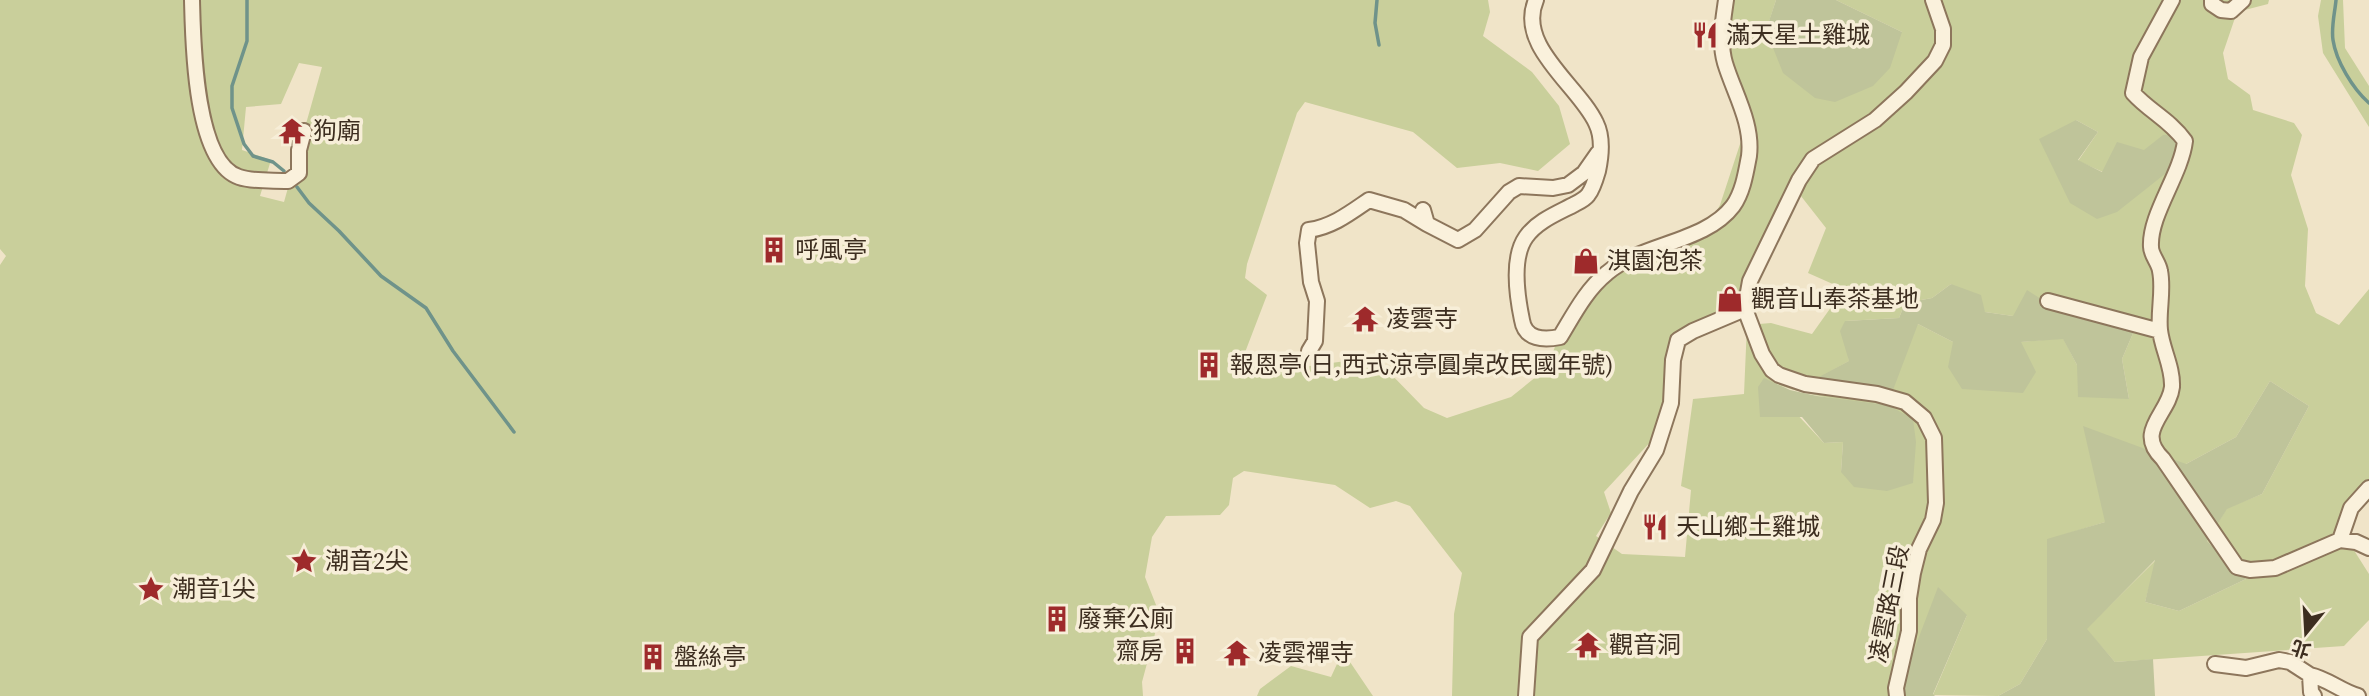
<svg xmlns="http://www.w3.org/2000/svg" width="2369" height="696" viewBox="0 0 2369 696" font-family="'Source Serif 4','Noto Sans TC',serif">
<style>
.green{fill:#c9cf9b;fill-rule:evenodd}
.cemetery{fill:#bfc49a}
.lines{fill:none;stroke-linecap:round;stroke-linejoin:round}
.stream{stroke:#6f938a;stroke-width:3.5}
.minor-casing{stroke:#8d765c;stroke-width:18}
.minor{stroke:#faf1dc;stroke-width:14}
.labels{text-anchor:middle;stroke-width:7;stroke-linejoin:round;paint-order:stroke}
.poi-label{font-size:24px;fill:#3d2e20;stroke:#f7eed8;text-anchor:start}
.street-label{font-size:24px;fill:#3d2e20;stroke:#f7eed8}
</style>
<rect width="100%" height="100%" fill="#f0e4c8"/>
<!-- green -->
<path class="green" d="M0 0H1488L1490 12 1483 36 1532 72 1559 106 1570 144 1538 171 1500 163 1457 168 1413 132 1305 102 1297 113 1247 264 1245 278 1267 295 1244 355 1281 370 1360 359 1386 369 1424 408 1447 418 1511 397 1547 368 1568 312 1643 248 1713 217 1720 205 1742 138 1725 67 1720 0H1776L1766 31 1902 32 1836 0H2269L2268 4 2237 12 2223 53 2228 79 2250 95 2253 110 2294 123 2302 135 2291 175 2308 229 2305 286 2316 313 2339 325 2369 289V484L2343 533 2369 574V620L2344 646 2115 662 2086 629 2157 559 2145 602 2179 611 2246 579 2207 541 2227 508 2262 494 2309 406 2270 381 2236 437 2186 464 2105 522 2047 540V639L2020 684 1998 696 1933 695 1967 615 1896 696H1452L1454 614 1462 573 1410 506 1396 501 1370 508 1335 485 1244 471 1233 478 1229 505 1220 515 1166 516 1152 537 1145 577 1160 615 1142 682 1143 696H0V265L6 256 0 249ZM299 63 322 67 284 202 260 196 271 160 242 150 246 107 281 104ZM2076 120 2098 132 2078 161 2103 172 2144 150 2070 203ZM1797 191 1826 228 1808 273 1844 289 1812 334 1771 323 1747 325 1744 394 1693 399 1681 486 1691 490 1685 557 1622 554 1596 536 1611 513 1604 492 1654 438 1681 339 1749 296ZM1951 284 1985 312 2013 316 2137 324 2122 359 2129 399 2077 365 2063 338 2020 342H1953L1918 324 1818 378 1849 361 1845 321 1899 318 1905 303 1932 298ZM1764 379C1805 397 1843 400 1888 405L1841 472 1843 442 1824 443Z
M2321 0H2343L2345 48 2369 86V127L2323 53 2318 16Z
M1350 662 1373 696H1257L1260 689 1291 666 1331 677 1337 664Z"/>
<!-- cemetery -->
<path class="cemetery" d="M1776 0H1836L1902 32 1890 68 1873 86 1835 102 1815 98 1783 73 1766 30Z
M2076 120 2098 132 2078 160 2102 172 2117 142 2144 150 2163 135 2180 134V162L2117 212 2097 219 2070 203 2039 139Z
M1951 284 1981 295 1985 312 2013 316 2027 290 2049 304 2137 324 2122 359 2129 399 2078 397 2077 365 2063 339 2021 342 2036 372 2023 393 1962 389 1948 367 1953 342 1918 324 1893 390 1817 378 1849 361 1840 331 1845 321 1899 318 1905 303 1932 298Z
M1764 378 1790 390 1817 396 1888 405 1913 419 1916 442 1913 483 1887 491 1854 487 1841 472 1843 442 1824 443 1802 417H1760L1758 387Z
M2270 381 2309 406 2262 494 2227 509 2207 541 2246 579 2179 611 2145 602 2155 560 2087 629 2115 662 2153 659 2155 696H1998L2020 684 2047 639V539L2105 522 2083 426 2186 464 2236 437Z
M1938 587 1967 615 1933 694 1935 696H1900L1898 692Z"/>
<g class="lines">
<!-- stream -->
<path class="stream" d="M247 0V41L232 86V108L244 144 253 156 273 162 284 171
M1377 0 1375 23 1379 45
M2336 0C2335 12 2331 27 2333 40 2336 61 2353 89 2369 103
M297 187 309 203 339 231 381 276 426 308 453 351 514 432"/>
<!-- minor casing -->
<g class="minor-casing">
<path id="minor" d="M192 0C193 39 194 162 239 177 253 182 273 180 288 181L299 173V150L304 131
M1536 0C1516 46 1579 86 1596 123 1603 137 1601 157 1598 171 1596 178 1592 190 1588 195 1585 199 1579 202 1575 204 1558 213 1537 221 1526 237 1511 258 1517 296 1522 320 1525 340 1544 340 1560 337 1574 314 1586 290 1607 273 1642 243 1705 243 1733 206 1743 192 1746 172 1749 156 1753 123 1734 93 1725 63 1719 42 1723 21 1726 0
M2172 0 2141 57 2133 93C2149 111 2170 120 2185 141 2181 175 2149 215 2151 247 2151 255 2159 263 2160 271 2164 290 2158 311 2160 330 2162 349 2173 367 2172 387 2169 414 2134 431 2163 459L2237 567 2250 570 2275 568 2340 540 2356 542 2369 548
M2212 0V4L2221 10 2231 11 2243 0
M1423 210 1427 224 1458 240 1475 230 1509 192 1519 186 1553 188 1568 185 1584 173 1598 153
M2048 301 2160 331
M1309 351 1315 341 1317 301 1311 282 1307 243 1309 230C1332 227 1350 213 1369 200L1404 210 1427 224
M2340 540 2351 508 2369 488
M2215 664 2246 668 2279 660 2290 662 2310 675
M1526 696 1530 637 1593 570 1631 491 1656 450 1671 403 1673 360 1678 340 1693 331 1745 309
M1897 696 1896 688 1909 631V598L1913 573 1919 549 1933 520 1936 503 1934 438 1924 418 1905 402 1877 394 1805 384 1779 375 1772 370 1762 354 1745 309 1750 281 1799 180 1813 159 1875 120 1906 92 1935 61 1943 45V29L1933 0
M2314 696 2311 692 2310 675C2328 679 2341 691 2358 696"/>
</g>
<!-- minor -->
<use href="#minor" class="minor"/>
</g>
<!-- icons -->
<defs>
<g id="restaurant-bare" transform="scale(2.1)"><path d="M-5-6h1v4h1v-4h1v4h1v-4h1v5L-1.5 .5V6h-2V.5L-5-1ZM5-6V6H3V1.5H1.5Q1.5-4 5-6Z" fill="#9e2a2b" stroke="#f7eed8" stroke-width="2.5" paint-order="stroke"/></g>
<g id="temple-bare" transform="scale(2.1)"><path d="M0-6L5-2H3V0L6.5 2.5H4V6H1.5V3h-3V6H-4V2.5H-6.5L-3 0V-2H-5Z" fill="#9e2a2b" stroke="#f7eed8" stroke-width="2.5" paint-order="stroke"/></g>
<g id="building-bare" transform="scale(2.1)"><path d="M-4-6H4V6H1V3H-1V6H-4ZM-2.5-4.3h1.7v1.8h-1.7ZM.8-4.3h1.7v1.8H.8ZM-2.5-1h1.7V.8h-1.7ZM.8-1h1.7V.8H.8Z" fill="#9e2a2b" stroke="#f7eed8" stroke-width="2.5" paint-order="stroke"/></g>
<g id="shop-bare" transform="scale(2.1)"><path d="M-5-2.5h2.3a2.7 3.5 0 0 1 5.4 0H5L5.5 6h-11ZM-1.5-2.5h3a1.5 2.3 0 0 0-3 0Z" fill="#9e2a2b" stroke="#f7eed8" stroke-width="2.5" paint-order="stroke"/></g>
<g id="sight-bare" transform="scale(2.1)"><path d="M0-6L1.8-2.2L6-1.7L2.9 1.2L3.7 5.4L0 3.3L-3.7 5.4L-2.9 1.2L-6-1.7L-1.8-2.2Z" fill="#9e2a2b" stroke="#f7eed8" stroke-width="2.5" paint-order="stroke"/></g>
</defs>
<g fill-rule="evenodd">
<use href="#restaurant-bare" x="1705" y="35"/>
<use href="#temple-bare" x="292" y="131"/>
<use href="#building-bare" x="774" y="250"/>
<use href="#shop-bare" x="1586" y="261"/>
<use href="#shop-bare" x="1730" y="299"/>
<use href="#temple-bare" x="1365" y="319"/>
<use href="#building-bare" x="1209" y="365"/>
<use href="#restaurant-bare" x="1655" y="527"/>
<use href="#sight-bare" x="304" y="561"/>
<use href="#sight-bare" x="151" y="589"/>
<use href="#building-bare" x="1057" y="619"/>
<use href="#temple-bare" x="1588" y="645"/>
<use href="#building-bare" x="1185" y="651"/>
<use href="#temple-bare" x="1237" y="653"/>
<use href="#building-bare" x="653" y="657"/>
</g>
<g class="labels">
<!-- poi labels -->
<g class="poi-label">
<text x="1726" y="43">滿天星土雞城</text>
<text x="313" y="139">狗廟</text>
<text x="795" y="258">呼風亭</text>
<text x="1607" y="269">淇園泡茶</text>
<text x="1751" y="307">觀音山奉茶基地</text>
<text x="1386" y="327">凌雲寺</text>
<text x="1230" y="373">報恩亭(日,西式涼亭圓桌改民國年號)</text>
<text x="1676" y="535">天山鄉土雞城</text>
<text x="325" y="569">潮音2尖</text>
<text x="172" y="597">潮音1尖</text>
<text x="1078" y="627">廢棄公廁</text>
<text x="1609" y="653">觀音洞</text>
<text x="1164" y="659" text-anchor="end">齋房</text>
<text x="1258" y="661">凌雲禪寺</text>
<text x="674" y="665">盤絲亭</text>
</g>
<!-- street labels -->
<g class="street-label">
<text transform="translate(1889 604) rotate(-79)" y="8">凌雲路三段</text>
</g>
</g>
<!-- north arrow -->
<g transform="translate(2306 633) rotate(198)" stroke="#f7eed8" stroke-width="5" paint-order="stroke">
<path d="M0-5L12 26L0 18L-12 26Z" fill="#3d2e20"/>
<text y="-10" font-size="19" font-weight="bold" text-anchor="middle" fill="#3d2e20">北</text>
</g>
</svg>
